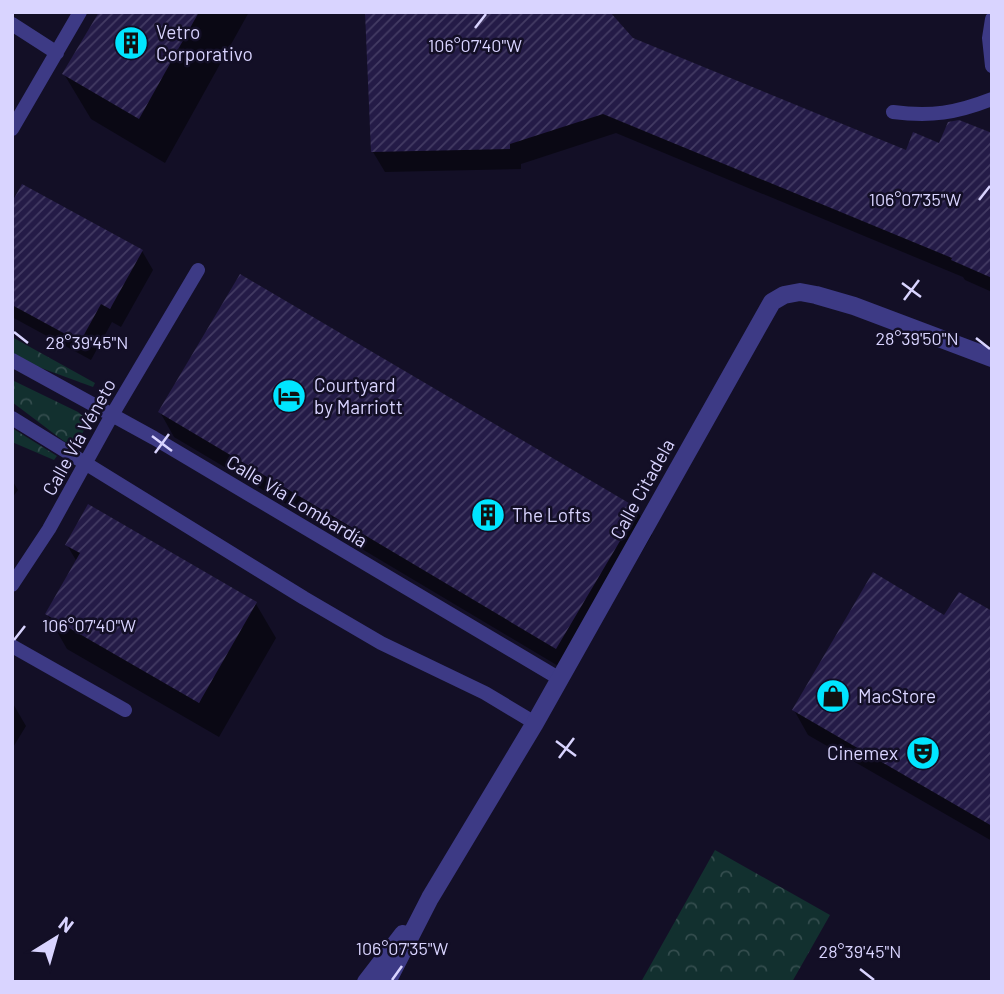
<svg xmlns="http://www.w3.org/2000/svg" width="1004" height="994" viewBox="0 0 1004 994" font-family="Barlow,sans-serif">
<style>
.forest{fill:url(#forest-crowns)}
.shadow{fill:#0007}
.building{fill:url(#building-hatch)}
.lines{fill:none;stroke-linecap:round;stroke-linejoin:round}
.lane{stroke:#3d3a85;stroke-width:14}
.street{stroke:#3d3a85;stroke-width:18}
.ticks{fill:none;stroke:#d9d4ff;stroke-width:2.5}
.labels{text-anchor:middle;stroke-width:5;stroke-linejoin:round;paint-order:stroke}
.poi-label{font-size:19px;fill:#d9d4ff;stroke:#130f26;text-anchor:start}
.street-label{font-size:19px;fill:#d9d4ff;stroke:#130f26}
.ticks-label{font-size:18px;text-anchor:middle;fill:#d9d4ff;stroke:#130f26;stroke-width:5;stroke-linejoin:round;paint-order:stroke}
</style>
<defs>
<pattern id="forest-crowns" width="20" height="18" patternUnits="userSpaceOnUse" patternTransform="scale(1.75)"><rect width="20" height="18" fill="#12302f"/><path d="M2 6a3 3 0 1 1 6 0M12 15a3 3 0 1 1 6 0" fill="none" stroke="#344d4e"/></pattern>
<pattern id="building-hatch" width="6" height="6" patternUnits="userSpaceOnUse" patternTransform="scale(1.75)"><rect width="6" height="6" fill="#241b47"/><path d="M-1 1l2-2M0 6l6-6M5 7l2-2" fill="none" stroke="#433b63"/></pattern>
</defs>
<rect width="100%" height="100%" fill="#130f26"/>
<!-- forest -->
<path class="forest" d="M12 337 95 383 93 387 33 365 12 353Z
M12 380 78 412 89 421 77 443 65 442 12 402Z
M12 428 57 456 54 460 12 442Z
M715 850 830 915 792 982H641Z"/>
<!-- shadow -->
<path class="shadow" d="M101 12H249L165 163 91 119 64 74Z
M366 12H611V16L631 39 907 152 992 162V292L965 280 963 277 616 133 521 164V169L385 172 373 152Z
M12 206 142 251 153 270 121 327 112 322 91 360 12 317Z
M160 412 637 511 652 535 570 673 174 437Z
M12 480 18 490 12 498Z
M67 545 256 604 276 638 219 737 67 649 47 614 77 562Z
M992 613V841L808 735 794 710 944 617Z
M12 702 26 726 12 749Z"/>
<!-- building -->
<path class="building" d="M99 12H199L139 119 62 74Z
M365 12H610L633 38 906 150 913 132 939 143 948 122 959 120 992 133V278L951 260 952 258 603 114 510 144V149L371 152Z
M22 184 143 250 110 309 101 304 80 342 12 305V202Z
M240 274 639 509 556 649 158 412Z
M88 504 257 602 199 703 45 614 80 553 65 545Z
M873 572 944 615 959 592 992 611V826L792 710Z"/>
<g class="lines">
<!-- lane -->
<path class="lane" d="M992 19 989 38 992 66
M12 24 57 53
M893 112C931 117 956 113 992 99
M12 129 80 12
M12 360 154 438 560 679
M12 418 304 598 381 643 485 693 535 723
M12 585 49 529 112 415 198 270
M12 646 125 710"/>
<!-- street -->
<path class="street" d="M366 982 403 934
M387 982 430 898 535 723 772 302 784 295 800 292 816 295 854 306 992 358"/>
</g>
<!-- ticks -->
<path class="ticks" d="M475 28 486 14M979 200 990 186M902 283 921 297M904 300 919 280M14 332 28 343M976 338 990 349M152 436 172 451M155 453 169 434M14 640 25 626M556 741 576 756M559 758 574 738M860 969 874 980M392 980 402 966"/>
<!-- icons -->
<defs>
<g id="building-disc" transform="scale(1.75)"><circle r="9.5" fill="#00e5ff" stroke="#130f26"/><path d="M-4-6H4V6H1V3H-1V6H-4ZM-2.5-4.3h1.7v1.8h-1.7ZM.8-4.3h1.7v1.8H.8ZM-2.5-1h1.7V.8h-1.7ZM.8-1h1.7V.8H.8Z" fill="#111"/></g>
<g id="hotel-disc" transform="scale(1.75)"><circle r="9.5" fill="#00e5ff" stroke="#130f26"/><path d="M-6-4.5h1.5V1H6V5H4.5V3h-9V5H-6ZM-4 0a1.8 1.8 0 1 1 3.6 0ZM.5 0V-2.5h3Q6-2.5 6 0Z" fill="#111"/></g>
<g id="shop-disc" transform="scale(1.75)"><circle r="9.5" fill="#00e5ff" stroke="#130f26"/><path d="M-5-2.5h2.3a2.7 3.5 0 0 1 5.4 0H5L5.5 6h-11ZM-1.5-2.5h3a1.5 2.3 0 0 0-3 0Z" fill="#111"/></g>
<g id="theatre-disc" transform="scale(1.75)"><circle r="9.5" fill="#00e5ff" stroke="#130f26"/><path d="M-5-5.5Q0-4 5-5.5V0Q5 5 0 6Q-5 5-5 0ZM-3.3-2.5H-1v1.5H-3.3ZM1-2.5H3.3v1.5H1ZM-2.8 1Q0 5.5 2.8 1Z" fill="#111"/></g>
</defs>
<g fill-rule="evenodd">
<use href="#building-disc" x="131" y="43"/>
<use href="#hotel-disc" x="289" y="396"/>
<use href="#building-disc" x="488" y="515"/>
<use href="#shop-disc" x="833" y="696"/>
<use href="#theatre-disc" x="923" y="753"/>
</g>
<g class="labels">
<!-- poi labels -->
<g class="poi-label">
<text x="156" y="39">Vetro<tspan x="156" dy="22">Corporativo</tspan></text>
<text x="314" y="392">Courtyard<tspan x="314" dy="22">by Marriott</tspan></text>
<text x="512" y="522">The Lofts</text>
<text x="858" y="703">MacStore</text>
<text x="898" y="760" text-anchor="end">Cinemex</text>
</g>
<!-- street labels -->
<g class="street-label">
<text transform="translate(79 437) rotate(-61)" y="7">Calle Vía Véneto</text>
<text transform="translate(642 489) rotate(-61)" y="7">Calle Citadela</text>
<text transform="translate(297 501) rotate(31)" y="7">Calle Vía Lombardía</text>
</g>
</g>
<g class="ticks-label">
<text x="475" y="52">106°07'40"W</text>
<text x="915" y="206">106°07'35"W</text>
<text x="917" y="345">28°39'50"N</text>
<text x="87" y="349">28°39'45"N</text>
<text x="89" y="632">106°07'40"W</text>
<text x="402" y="955">106°07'35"W</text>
<text x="860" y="958">28°39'45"N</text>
</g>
<!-- border -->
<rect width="1004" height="994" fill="none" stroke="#d9d4ff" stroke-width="28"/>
<!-- north arrow -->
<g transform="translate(56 938) rotate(37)" stroke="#130f26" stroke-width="5" paint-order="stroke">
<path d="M0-5L12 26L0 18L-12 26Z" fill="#d9d4ff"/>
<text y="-10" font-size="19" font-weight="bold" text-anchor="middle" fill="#d9d4ff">N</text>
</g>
</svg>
